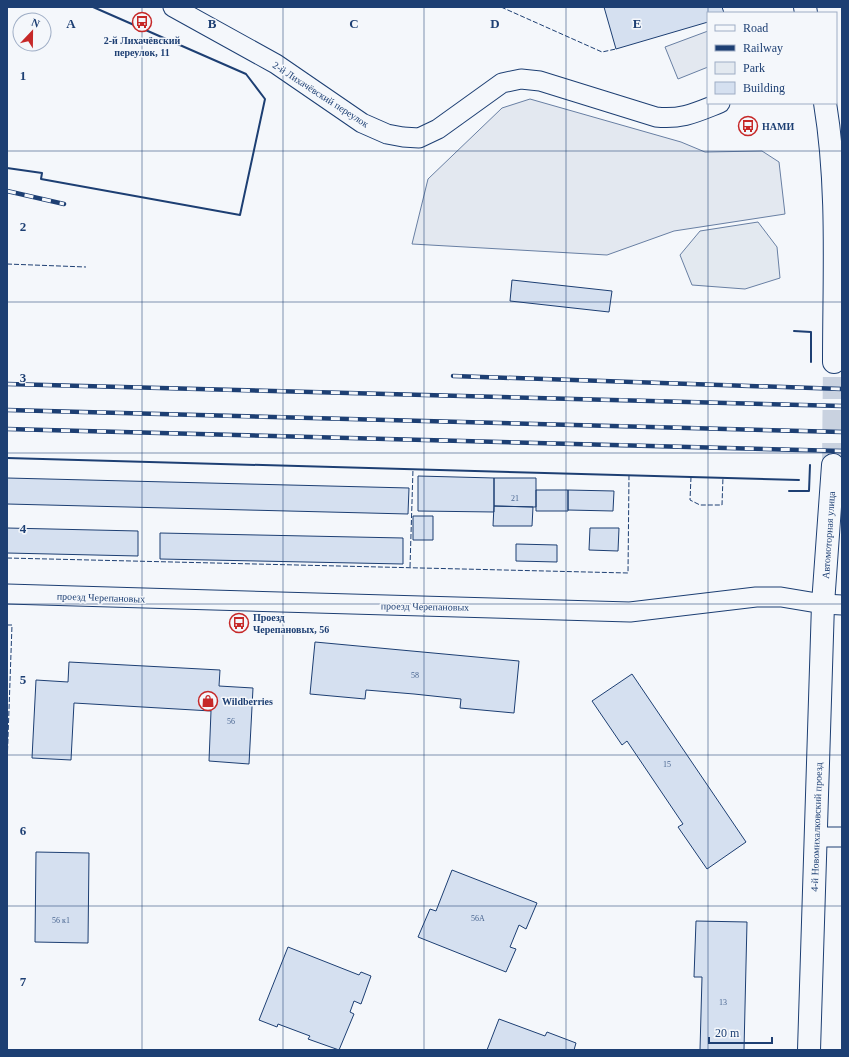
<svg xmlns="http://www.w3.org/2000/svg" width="849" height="1057" viewBox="0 0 849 1057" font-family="'Times New Roman',serif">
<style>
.green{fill:#e3e9f0;stroke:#687fa3}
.parking{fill:#e3e8f0;stroke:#687fa3}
.building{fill:#d5e0f0;stroke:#1d3f73}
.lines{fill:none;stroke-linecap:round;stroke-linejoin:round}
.tertiary-tunnel{stroke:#c9d2e0;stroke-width:22;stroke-dasharray:22 11;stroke-linecap:butt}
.minor-casing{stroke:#1d3f73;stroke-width:21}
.tertiary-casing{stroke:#1d3f73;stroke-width:24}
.minor{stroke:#f4f7fb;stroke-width:19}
.tertiary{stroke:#f4f7fb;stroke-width:22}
.rail-casing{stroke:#1d3f73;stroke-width:4.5}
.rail{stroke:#f4f7fb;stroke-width:3;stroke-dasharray:9;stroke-linecap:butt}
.fence{stroke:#1d3f73;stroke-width:1;stroke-dasharray:5 2;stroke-linecap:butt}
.wall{stroke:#1d3f73;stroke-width:2}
.grid{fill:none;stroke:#1d3f73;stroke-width:1;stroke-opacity:0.55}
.labels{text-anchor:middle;stroke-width:3;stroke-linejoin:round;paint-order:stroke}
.number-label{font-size:8px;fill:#4b6792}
.poi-label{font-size:10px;font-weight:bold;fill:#1d3f73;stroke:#f4f7fb;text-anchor:start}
.street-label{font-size:10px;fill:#1d3f73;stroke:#f4f7fb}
.grid-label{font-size:13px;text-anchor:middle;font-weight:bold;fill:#1d3f73;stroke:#f4f7fb;stroke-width:3;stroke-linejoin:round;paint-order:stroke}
</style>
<rect width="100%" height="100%" fill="#f4f7fb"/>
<!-- green -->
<path class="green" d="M758 222 777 247 780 278 745 289 692 285 680 255 700 231Z"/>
<!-- parking -->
<path class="parking" d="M708 31V67L678 79 665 47Z
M530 99 681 142 705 152 762 151 779 162 785 214 674 231 607 255 412 244 428 179 502 108Z"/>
<!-- building -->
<path class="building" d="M604 7H722L724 13H708V22L616 49Z
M512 280 612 291 609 312 510 301Z
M418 476 494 478V512L418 511Z
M7 478 409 488 408 514 7 504Z
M494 478H536V507L494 506Z
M536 490H568V511H536Z
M568 490 614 491 613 511 568 510Z
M494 506 533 507 532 526H493Z
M413 516H433V540H413Z
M7 528 138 531V556L7 553Z
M590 528H619L618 551 589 550Z
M160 533 403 538V564L160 559Z
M516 544 557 545V562L516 561Z
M315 642 519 661 514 713 460 708 461 699 414 694 366 690 365 699 310 694Z
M69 662 220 670 219 686 253 688 249 764 209 761 211 711 74 703 71 760 32 758 36 680 68 682Z
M632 674 746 842 707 869 678 827 683 824 627 741 622 745 592 701Z
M36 852 89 853 88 943 35 942Z
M452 870 537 903 526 929 519 925 510 947 516 949 506 972 418 937 430 909 436 911Z
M696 921 747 922 744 1050H700L702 977H694Z
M288 947 359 975 361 972 371 976 361 1004 354 1001 350 1012 354 1014 339 1050 308 1039 310 1036 278 1024 277 1027 259 1020Z
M499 1019 545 1036 547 1032 576 1043 574 1050H487Z"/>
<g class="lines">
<!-- tertiary-tunnel -->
<path class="tertiary-tunnel" d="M833 465 834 362"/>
<!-- minor casing -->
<g class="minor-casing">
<path id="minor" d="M173 7 276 64 362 123 387 134 403 137 419 138 438 129 502 83 521 79 540 81 656 117C682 120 697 112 720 103
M7 594 630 612 756 597H781L823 604 842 605
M815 837H842"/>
</g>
<!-- tertiary casing -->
<g class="tertiary-casing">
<path id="tertiary" d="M805 7 806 13
M825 103C839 188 834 276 834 362
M809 1050 823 604 833 465"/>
</g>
<!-- minor -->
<use href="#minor" class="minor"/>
<!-- tertiary -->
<use href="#tertiary" class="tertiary"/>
<!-- rail casing -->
<g class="rail-casing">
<path id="rail" d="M7 191 64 204
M453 376 842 389
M7 384 842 406
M7 410 842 432
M7 429 842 451"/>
</g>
<!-- rail -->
<use href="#rail" class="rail"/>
<!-- fence -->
<path class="fence" d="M501 7 602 52 616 49
M7 264 86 267
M691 477 690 500 700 505H722L723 477
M7 558 628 573 629 475
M410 567 413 469
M7 625H12L7 766"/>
<!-- wall -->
<path class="wall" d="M7 168 42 173 41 179 240 215 265 99 246 74 93 7
M794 331 811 332V362
M7 458 799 480
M789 491H809L810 465"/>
</g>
<!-- grid -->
<path class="grid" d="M142 7V1050M283 7V1050M424 7V1050M566 7V1050M708 7V1050M7 151H842M7 302H842M7 453H842M7 604H842M7 755H842M7 906H842"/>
<!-- icons -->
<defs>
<g id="bus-ring" transform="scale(1)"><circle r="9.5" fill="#f4f7fb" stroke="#c62828" stroke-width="1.5"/><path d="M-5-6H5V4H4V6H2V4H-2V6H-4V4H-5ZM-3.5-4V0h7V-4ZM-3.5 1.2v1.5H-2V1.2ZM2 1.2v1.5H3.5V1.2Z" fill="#c62828"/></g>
<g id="shop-ring" transform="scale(1)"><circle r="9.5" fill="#f4f7fb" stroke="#c62828" stroke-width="1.5"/><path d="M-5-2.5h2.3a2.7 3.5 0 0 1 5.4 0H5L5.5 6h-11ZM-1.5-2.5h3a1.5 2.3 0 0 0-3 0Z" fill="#c62828"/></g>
</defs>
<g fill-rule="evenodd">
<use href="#bus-ring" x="142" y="22"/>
<use href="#bus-ring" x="748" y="126"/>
<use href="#bus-ring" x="239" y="623"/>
<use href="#shop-ring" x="208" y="701"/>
</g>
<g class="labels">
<!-- number labels -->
<g class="number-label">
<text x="515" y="501">21</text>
<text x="415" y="678">58</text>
<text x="231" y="724">56</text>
<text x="667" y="767">15</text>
<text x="478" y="921">56А</text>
<text x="61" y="923">56 к1</text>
<text x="723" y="1005">13</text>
</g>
<!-- poi labels -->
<g class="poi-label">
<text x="142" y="44" text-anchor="middle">2-й Лихачёвский<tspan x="142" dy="12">переулок, 11</tspan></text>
<text x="762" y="130">НАМИ</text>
<text x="253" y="621">Проезд<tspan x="253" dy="12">Черепановых, 56</tspan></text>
<text x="222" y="705">Wildberries</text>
</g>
<!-- street labels -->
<g class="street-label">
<text transform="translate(321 94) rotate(33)" y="4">2-й Лихачёвский переулок</text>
<text transform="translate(828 535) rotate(-86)" y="4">Автомоторная улица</text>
<text transform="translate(101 597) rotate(2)" y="4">проезд Черепановых</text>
<text transform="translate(425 606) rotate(1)" y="4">проезд Черепановых</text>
<text transform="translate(816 827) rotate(-88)" y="4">4-й Новомихалковский проезд</text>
</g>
</g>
<g class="grid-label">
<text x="71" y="28">A</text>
<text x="212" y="28">B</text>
<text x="354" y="28">C</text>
<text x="495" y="28">D</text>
<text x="637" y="28">E</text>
<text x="23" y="80">1</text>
<text x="23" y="231">2</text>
<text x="23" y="382">3</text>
<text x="23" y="533">4</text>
<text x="23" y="684">5</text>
<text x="23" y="835">6</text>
<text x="23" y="986">7</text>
</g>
<!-- border -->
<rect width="849" height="1057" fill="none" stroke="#1d3f73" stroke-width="16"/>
<!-- legend -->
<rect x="707" y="12" width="130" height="92" fill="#f4f7fb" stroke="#9eadc5"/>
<rect x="715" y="25" width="20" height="6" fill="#f4f7fb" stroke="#9eadc5"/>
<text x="743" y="32" font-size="12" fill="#1d3f73">Road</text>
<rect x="715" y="45" width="20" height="6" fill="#1d3f73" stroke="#9eadc5"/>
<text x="743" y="52" font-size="12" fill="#1d3f73">Railway</text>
<rect x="715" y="62" width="20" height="12" fill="#e3e9f0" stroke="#9eadc5"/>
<text x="743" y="72" font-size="12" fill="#1d3f73">Park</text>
<rect x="715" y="82" width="20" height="12" fill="#d5e0f0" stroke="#9eadc5"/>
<text x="743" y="92" font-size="12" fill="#1d3f73">Building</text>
<!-- north arrow -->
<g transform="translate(32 32) rotate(22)"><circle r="19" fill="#f4f7fb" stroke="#9eadc5"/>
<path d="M0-3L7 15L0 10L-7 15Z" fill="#c62828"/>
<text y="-6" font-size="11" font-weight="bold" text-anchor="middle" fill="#1d3f73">N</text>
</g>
<!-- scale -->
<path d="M709 1037v6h63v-6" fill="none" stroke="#1d3f73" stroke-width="2"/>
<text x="715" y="1037" font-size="12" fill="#1d3f73" stroke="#f4f7fb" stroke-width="3" paint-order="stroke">20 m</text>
</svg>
